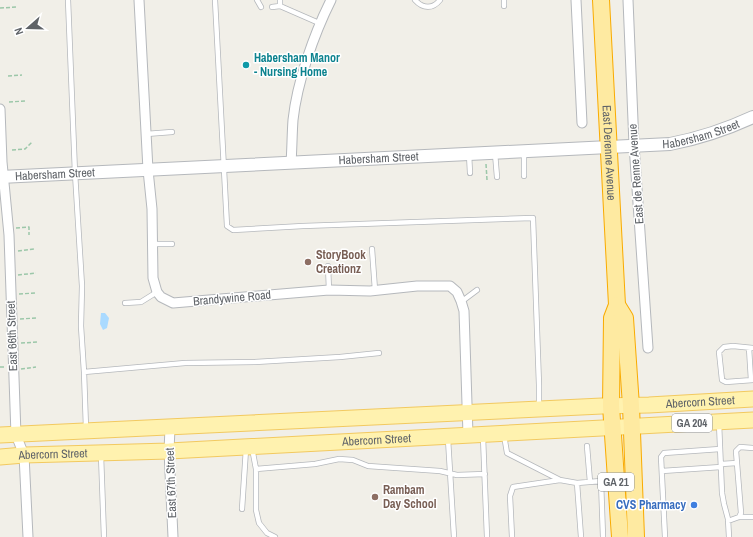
<svg xmlns="http://www.w3.org/2000/svg" width="753" height="537" viewBox="0 0 753 537" font-family="'Archivo Narrow',sans-serif">
<style>
.water{fill:#aadaff}
.lines{fill:none;stroke-linecap:round;stroke-linejoin:round}
.service-casing{stroke:#b5b8bc;stroke-width:6}
.minor-casing{stroke:#b5b8bc;stroke-width:11}
.tertiary-casing{stroke:#b5b8bc;stroke-width:14}
.primary-casing{stroke:#f2c960;stroke-width:17}
.trunk-casing{stroke:#f9ab00;stroke-width:18}
.path{stroke:#9cc7a9;stroke-width:1.5;stroke-dasharray:4 2;stroke-linecap:butt}
.service{stroke:#fff;stroke-width:4.5}
.minor{stroke:#fff;stroke-width:9}
.tertiary{stroke:#fff;stroke-width:12}
.primary{stroke:#fff2af;stroke-width:15}
.trunk{stroke:#feeaa1;stroke-width:16}
.culture-dot{fill:#0f9aa8;stroke:#fff;stroke-width:1.5}
.education-dot{fill:#8d6e63;stroke:#fff;stroke-width:1.5}
.shop-dot{fill:#3f7fe0;stroke:#fff;stroke-width:1.5}
.labels{text-anchor:middle;stroke-width:3;stroke-linejoin:round;paint-order:stroke}
.shield{fill:#fff;stroke:#8f9295;stroke-width:1}
.shield-label{font-size:11px;font-weight:bold;fill:#5f6368}
.culture-label{font-size:12px;font-weight:bold;fill:#0d838f;stroke:#fff;text-anchor:start}
.street-label{font-size:12px;fill:#5f6368;stroke:#fff}
.education-label{font-size:12px;font-weight:bold;fill:#785e54;stroke:#fff;text-anchor:start}
.shop-label{font-size:12px;font-weight:bold;fill:#366cbe;stroke:#fff;text-anchor:end}
</style>
<rect width="100%" height="100%" fill="#f1efe8"/>
<!-- water -->
<path class="water" d="M101 313H105L109 318 107 328 103 330 100 324Z"/>
<g class="lines">
<!-- service casing -->
<g class="service-casing">
<path id="service" d="M68 0 75 173 82 286 81 326 84 372
M215 0 227 226 233 230 303 226 533 218 539 385V408
M257 0 261 7
M280 0V6L319 23
M415 0C423 9 433 9 440 0
M504 0V6
M272 7 280 6
M146 134 172 132
M524 152V176
M495 153 497 177
M469 154 470 173
M153 244H172
M372 249 375 290
M328 266 329 290
M461 301 465 299 477 290
M125 303 141 302 157 292
M749 348 751 380
M753 348 733 346 724 347 719 352 722 380 726 382 753 380
M719 423 722 493 724 504 728 519 729 537
M86 428 84 372 185 363 255 362 340 357 379 353
M504 435 507 453 560 480 577 483 613 480
M483 437 487 537
M448 439 454 537
M587 446 590 482
M252 448 256 469V510L259 523 267 533 275 537
M101 455 104 537
M721 464 737 463
M256 469 315 464 339 459 353 460 368 466 440 471 457 475 485 474
M662 471 721 467
M601 481 603 537
M577 483 581 537
M242 509 246 449
M739 517 741 513 736 451 740 447 753 448
M728 521 739 517H753
M512 537 510 496 513 487 560 480
M665 537 661 457 664 453 720 449"/>
</g>
<!-- minor casing -->
<g class="minor-casing">
<path id="minor" d="M139 0 148 170 152 209 153 278 157 292 161 297 173 303 329 290 370 291 417 286H450L457 292 461 301 464 311 468 435
M576 0 582 123
M628 0 634 145 648 348
M0 109 2 162 9 235 16 435 24 455 28 537
M291 163C292 149 292 134 293 120 297 82 314 34 331 0
M170 428 169 451 173 537"/>
</g>
<!-- tertiary casing -->
<g class="tertiary-casing">
<g id="tertiary">
<path id="s1" d="M0 177 670 144C701 138 725 130 753 117"/>
</g>
</g>
<!-- primary casing -->
<g class="primary-casing">
<g id="primary">
<path id="s2" d="M0 435 602 406 649 405 753 399"/>
<path id="s3" d="M0 457 24 455 169 451 753 420"/>
</g>
</g>
<!-- trunk casing -->
<g class="trunk-casing">
<g id="trunk">
<path id="s4" d="M601 0 617 305 612 318 611 406 620 537"/>
<path d="M617 305 625 318 631 406 636 537"/>
</g>
</g>
<!-- path -->
<path class="path" d="M0 8 18 7
M8 76 22 75
M9 102 25 101
M12 150 25 149 32 142
M486 164 487 180
M16 228 29 227V235
M18 251 34 249
M18 275 36 273
M19 294 35 293
M20 319 36 318
M21 343 38 342
M0 367H5
M21 369 36 367"/>
<!-- service -->
<use href="#service" class="service"/>
<!-- minor -->
<use href="#minor" class="minor"/>
<!-- tertiary -->
<use href="#tertiary" class="tertiary"/>
<!-- primary -->
<use href="#primary" class="primary"/>
<!-- trunk -->
<use href="#trunk" class="trunk"/>
</g>
<!-- markers -->
<circle class="culture-dot" cx="246" cy="65" r="4"/>
<g class="education-dot">
<circle cx="308" cy="262" r="4"/>
<circle cx="375" cy="497" r="4"/>
</g>
<circle class="shop-dot" cx="694" cy="505" r="4"/>
<g class="labels">
<!-- shield labels -->
<g class="shield">
<rect x="672" y="414" width="40" height="18" rx="3"/>
<rect x="598" y="473" width="36" height="18" rx="3"/>
</g>
<g class="shield-label">
<text x="692" y="427">GA 204</text>
<text x="616" y="486">GA 21</text>
</g>
<!-- culture labels -->
<g class="culture-label">
<text x="254" y="62">Habersham Manor<tspan x="254" dy="14">- Nursing Home</tspan></text>
</g>
<!-- street labels -->
<g class="street-label">
<text dy="4" stroke="none"><textPath href="#s1" startOffset="703">Habersham Street</textPath></text>
<text dy="4" stroke="none"><textPath href="#s4" startOffset="153">East Derenne Avenue</textPath></text>
<text dy="4" stroke="none"><textPath href="#s1" startOffset="379">Habersham Street</textPath></text>
<text dy="4" stroke="none"><textPath href="#s1" startOffset="55">Habersham Street</textPath></text>
<text transform="translate(636 174) rotate(-94)" y="4">East de Renne Avenue</text>
<text transform="translate(232 298) rotate(-5)" y="4">Brandywine Road</text>
<text transform="translate(12 336) rotate(-92)" y="4">East 66th Street</text>
<text dy="4" stroke="none"><textPath href="#s2" startOffset="701">Abercorn Street</textPath></text>
<text dy="4" stroke="none"><textPath href="#s3" startOffset="377">Abercorn Street</textPath></text>
<text dy="4" stroke="none"><textPath href="#s3" startOffset="53">Abercorn Street</textPath></text>
<text transform="translate(171 483) rotate(-92)" y="4">East 67th Street</text>
</g>
<!-- education labels -->
<g class="education-label">
<text x="316" y="259">StoryBook<tspan x="316" dy="14">Creationz</tspan></text>
<text x="383" y="494">Rambam<tspan x="383" dy="14">Day School</tspan></text>
</g>
<!-- shop labels -->
<g class="shop-label">
<text x="686" y="509">CVS Pharmacy</text>
</g>
</g>
<!-- north arrow -->
<g transform="translate(28 28) rotate(250)" stroke="#ffffff" stroke-width="3" paint-order="stroke">
<path d="M0-3L7 15L0 10L-7 15Z" fill="#5f6368"/>
<text y="-6" font-size="11" font-weight="bold" text-anchor="middle" fill="#5f6368">N</text>
</g>
</svg>
